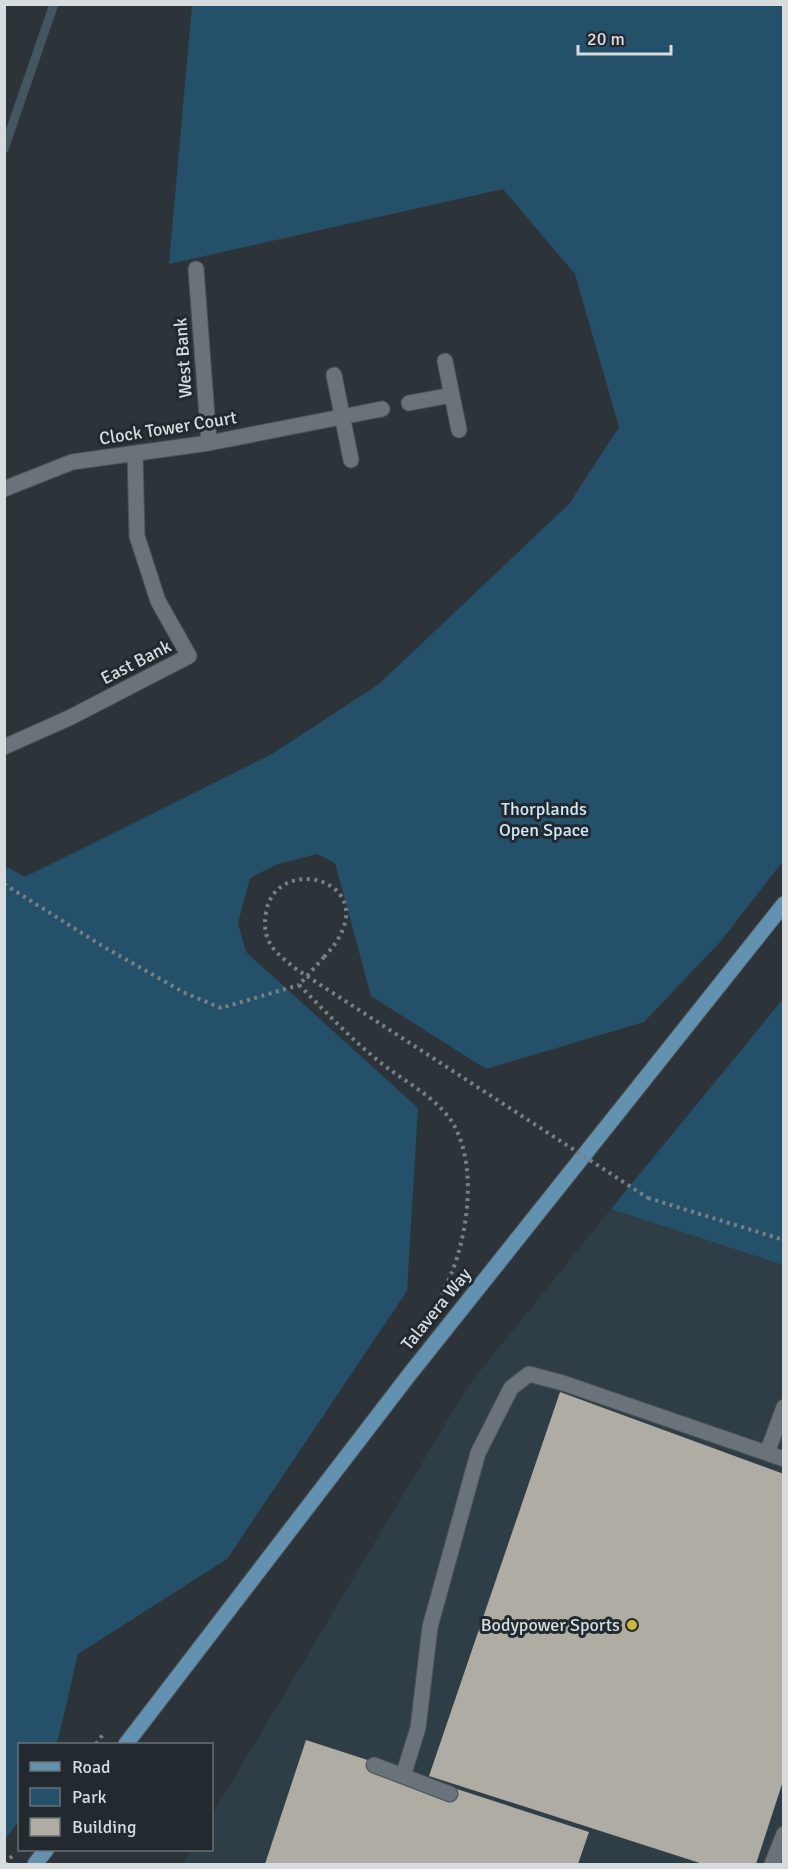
<svg xmlns="http://www.w3.org/2000/svg" width="788" height="1869" viewBox="0 0 788 1869" font-family="Signika,sans-serif">
<style>
.built{fill:#2f3d47}
.green{fill:#24506a}
.lines{fill:none;stroke-linecap:round;stroke-linejoin:round}
.stream{stroke:#445660;stroke-width:9}
.building{fill:#afada3}
.service-casing{stroke:#4b5256;stroke-width:17}
.minor-casing{stroke:#4b5256;stroke-width:17}
.primary-casing{stroke:#4b5256;stroke-width:17}
.path{stroke:#798084;stroke-width:4;stroke-dasharray:3 4.5;stroke-linecap:butt}
.service{stroke:#6a7379;stroke-width:15}
.minor{stroke:#6a7379;stroke-width:15}
.primary{stroke:#6292b0;stroke-width:15}
.path-bridge{stroke:#798084;stroke-width:4;stroke-dasharray:3 4.5;stroke-linecap:butt}
.poi-dot{fill:#ccb939;stroke:#222a2f;stroke-width:2}
.labels{text-anchor:middle;stroke-width:6;stroke-linejoin:round;paint-order:stroke}
.street-label{font-size:18px;fill:#d7dcdf;stroke:#222a2f}
.park-label{font-size:18px;fill:#cce8fa;stroke:#222a2f}
.poi-label{font-size:18px;fill:#d7dcdf;stroke:#222a2f;text-anchor:end}
</style>
<rect width="100%" height="100%" fill="#2c3439"/>
<!-- built -->
<path class="built" d="M611 1209 783 1265V1864H182L191 1850H212V1815L468 1386Z"/>
<!-- green -->
<path class="green" d="M192 5H783V861L721 941 644 1022 486 1069 371 996 335 863 317 854 275 865 250 878 238 923 246 952 418 1108 407 1291 227 1559 78 1654 57 1744H20L19 1820 5 1840V866L25 877 272 754 379 684 569 504 619 427 575 274 503 189 169 264Z
M783 999V1265L611 1209Z"/>
<g class="lines">
<!-- stream -->
<path class="stream" d="M4 149 54 4"/>
</g>
<!-- building -->
<path class="building" d="M560 1392 784 1474V1778L756 1864H703L429 1776Z
M306 1740 589 1832 578 1864H265Z"/>
<g class="lines">
<!-- service casing -->
<g class="service-casing">
<path id="service" d="M445 361 459 430
M409 403 452 395
M341 417 382 409
M767 1453 784 1407
M374 1765 450 1794
M403 1776 418 1728 430 1627 478 1453 511 1388 529 1374 563 1383 784 1459
M772 1864 784 1834"/>
</g>
<!-- minor casing -->
<g class="minor-casing">
<path id="minor" d="M196 269 209 443
M334 375 351 460
M4 489 72 462 209 443 341 417
M4 747 69 718 189 656 158 601 137 536 135 454"/>
</g>
<!-- primary casing -->
<g class="primary-casing">
<path id="primary" d="M126 1744 409 1375 784 904
M35 1864 46 1850"/>
</g>
<!-- path -->
<path class="path" d="M4 884 104 947 185 993 221 1008 299 985
M324 957 299 985C324 1010 348 1036 375 1058 398 1078 427 1091 447 1115 482 1158 468 1250 441 1294
M648 1198 784 1240
M96 1744 104 1733
M5 1864 12 1856"/>
<!-- service -->
<use href="#service" class="service"/>
<!-- minor -->
<use href="#minor" class="minor"/>
<!-- primary -->
<use href="#primary" class="primary"/>
<!-- path-bridge -->
<path class="path-bridge" d="M324 957C394 883 277 849 266 912 261 942 275 952 296 969L648 1198"/>
</g>
<!-- markers -->
<circle class="poi-dot" cx="632" cy="1625" r="6"/>
<g class="labels">
<!-- street labels -->
<g class="street-label">
<text transform="translate(183 358) rotate(-94)" y="6">West Bank</text>
<text transform="translate(168 428) rotate(-9)" y="6">Clock Tower Court</text>
<text transform="translate(136 662) rotate(-27)" y="6">East Bank</text>
<text transform="translate(436 1309) rotate(-51)" y="6">Talavera Way</text>
</g>
<!-- park labels -->
<g class="park-label">
<text x="544" y="815">Thorplands<tspan x="544" dy="21">Open Space</tspan></text>
</g>
<!-- poi labels -->
<g class="poi-label">
<text x="620" y="1631">Bodypower Sports</text>
</g>
</g>
<!-- border -->
<rect width="788" height="1869" fill="none" stroke="#d7dcdf" stroke-width="12"/>
<!-- legend -->
<rect x="18" y="1743" width="195" height="108" fill="#222a2f" stroke="#6a7175" stroke-width="1.5"/>
<rect x="30" y="1762" width="30" height="9" fill="#6292b0" stroke="#6a7175" stroke-width="1.5"/>
<text x="72" y="1773" font-size="18" fill="#d7dcdf">Road</text>
<rect x="30" y="1788" width="30" height="18" fill="#24506a" stroke="#6a7175" stroke-width="1.5"/>
<text x="72" y="1803" font-size="18" fill="#d7dcdf">Park</text>
<rect x="30" y="1818" width="30" height="18" fill="#afada3" stroke="#6a7175" stroke-width="1.5"/>
<text x="72" y="1833" font-size="18" fill="#d7dcdf">Building</text>
<!-- scale -->
<path d="M578 45v9h93v-9" fill="none" stroke="#d7dcdf" stroke-width="3"/>
<text x="587" y="45" font-size="18" fill="#d7dcdf" stroke="#222a2f" stroke-width="4.5" paint-order="stroke">20 m</text>
</svg>
